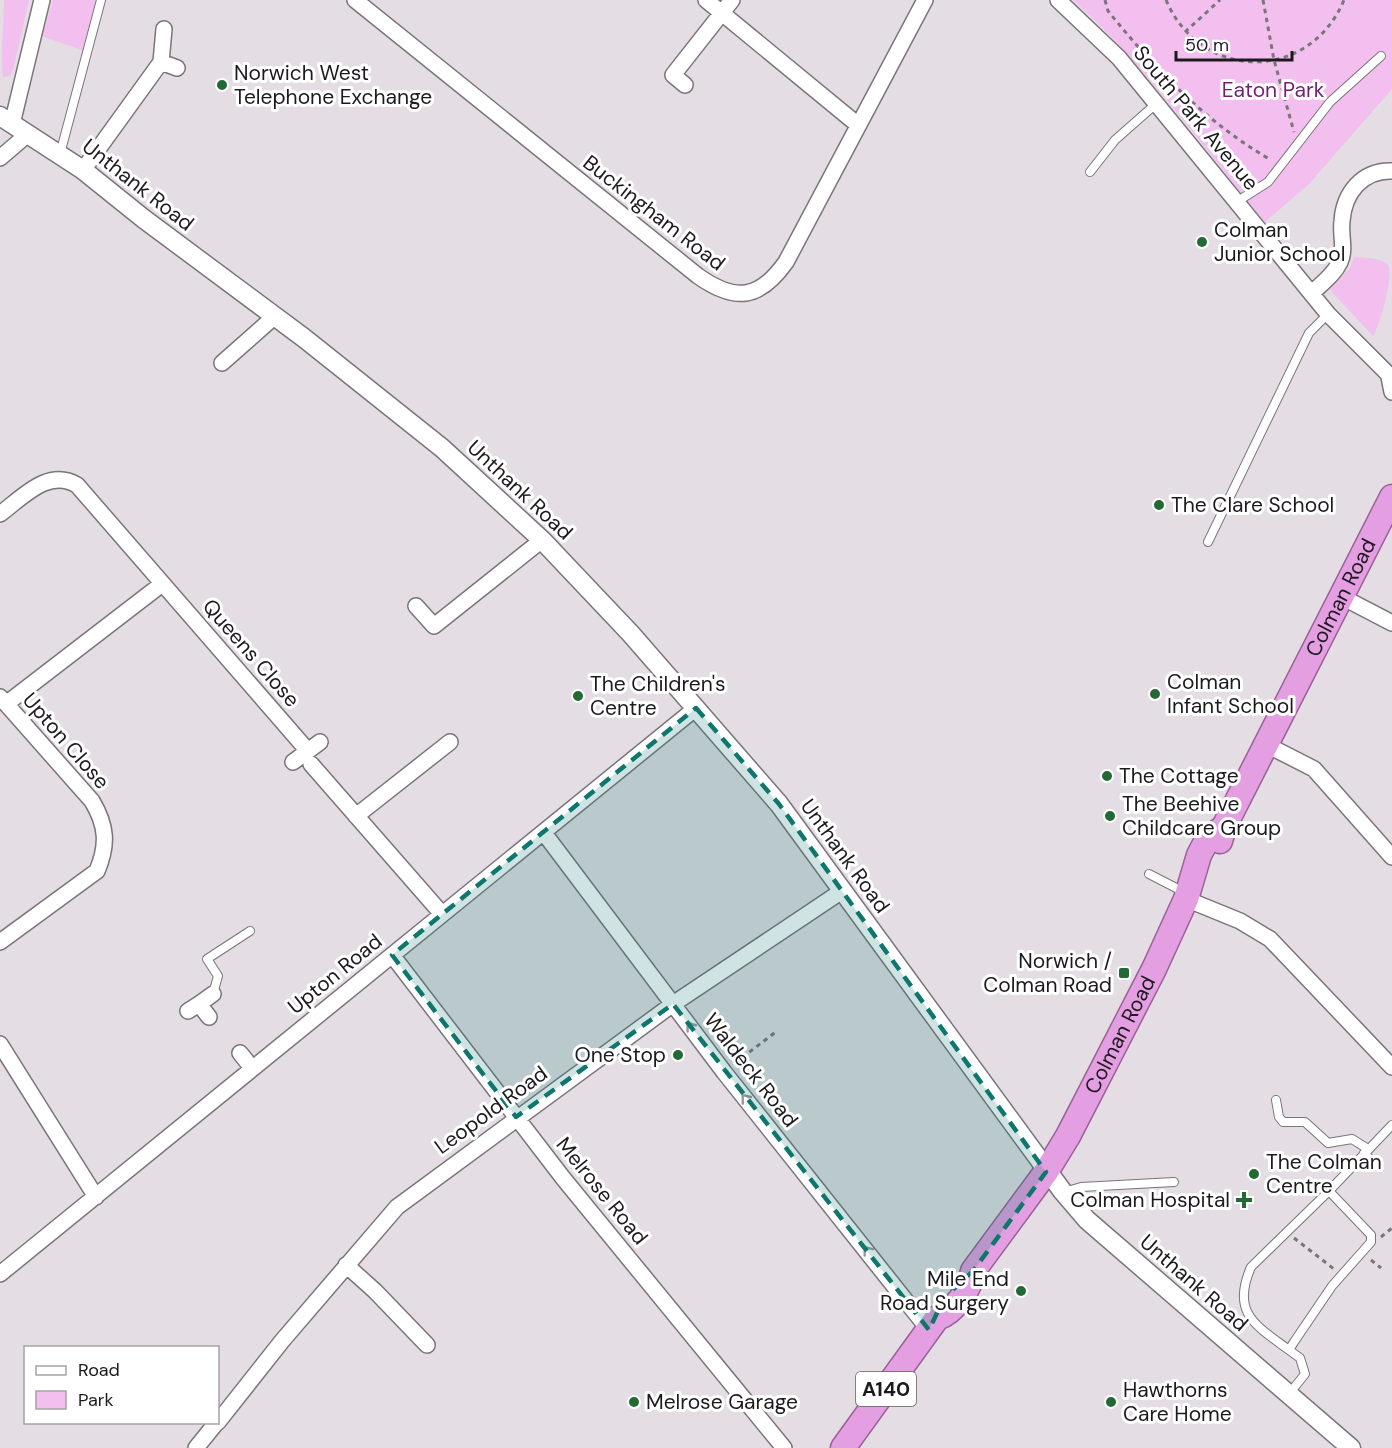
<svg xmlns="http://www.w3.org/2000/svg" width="1392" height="1448" viewBox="0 0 1392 1448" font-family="'DM Sans',sans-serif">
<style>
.green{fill:#f2bfee}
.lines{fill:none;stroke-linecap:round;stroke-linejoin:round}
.service-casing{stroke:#7b747a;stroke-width:10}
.minor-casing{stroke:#7b747a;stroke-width:18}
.tertiary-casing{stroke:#7b747a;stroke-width:21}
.trunk-casing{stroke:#9a6098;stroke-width:27}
.path{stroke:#797579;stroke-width:3;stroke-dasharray:4.5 4.5;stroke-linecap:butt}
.service{stroke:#fff;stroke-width:8}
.minor{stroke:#fff;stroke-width:15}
.tertiary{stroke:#fff;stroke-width:18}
.trunk{stroke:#e49ee2;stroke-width:24}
.oneway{stroke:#999899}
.marked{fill:#0f766e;fill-opacity:0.2;stroke:#0f766e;stroke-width:4.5;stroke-dasharray:12 8;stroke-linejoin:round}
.poi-dot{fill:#236935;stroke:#fff;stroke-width:2}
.labels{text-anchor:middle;stroke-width:6;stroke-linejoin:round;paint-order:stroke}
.shield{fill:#fff;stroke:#615f61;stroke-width:1.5}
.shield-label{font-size:20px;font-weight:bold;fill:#1d1a1d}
.poi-label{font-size:21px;fill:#1d1a1d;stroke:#fff;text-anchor:start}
.park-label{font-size:21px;fill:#751d74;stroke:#fff}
.street-label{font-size:21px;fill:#1d1a1d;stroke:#fff}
</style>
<rect width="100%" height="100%" fill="#e4dee4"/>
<!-- green -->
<path class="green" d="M4 0H29L13 70 10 76 3 77C0 54 4 24 4 0Z
M53 0H97L84 51 42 36Z
M1073 0H1392V89L1309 184 1265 222C1203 148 1146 65 1073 0Z
M1354 257C1364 258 1382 257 1389 266 1392 282 1381 322 1373 336L1330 290 1350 268Z"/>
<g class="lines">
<!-- service casing -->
<g class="service-casing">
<path id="service" d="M60 154 101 0
M1090 172 1115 140 1157 103
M1238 201 1268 182 1330 102 1381 56
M1208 542 1309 333 1328 314
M1149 874 1184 892
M213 994 218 976 207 959 250 931
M1276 1100 1279 1117 1283 1122H1305L1328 1143 1352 1139 1368 1149
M1364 1153 1377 1166
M1064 1192 1081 1187 1174 1182
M1289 1350C1255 1325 1231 1313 1251 1267L1329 1191
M1289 1394 1305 1374 1300 1358 1289 1350 1294 1342 1332 1286 1371 1242V1235L1329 1191 1392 1125"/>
</g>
<!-- minor casing -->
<g class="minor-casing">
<path id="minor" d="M355 0 698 276C735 302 759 300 786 262L925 0
M706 0 858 125
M1058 0 1119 58 1328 314 1392 378
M161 62 177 68
M685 85 673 75 732 0
M12 124 42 0
M0 158 28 134
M83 170 161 62 164 29
M1312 293C1321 284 1334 275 1340 262 1346 249 1340 235 1342 221 1344 193 1362 170 1392 171
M222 363 274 317
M1389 377 1392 392
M0 514C23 497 48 468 77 485L308 751
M1342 597 1392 623
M416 606 434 626 542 540
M0 697 92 801C107 826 108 845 97 871L0 942
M6 704 162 584
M1267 745 1314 769 1392 857
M293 762 320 742
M311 764 442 914
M356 816 450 742
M544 833 724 1072 929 1330
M1186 899 1240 921 1270 939 1392 1067
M392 955 563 1178 784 1448
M199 1004 213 994
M188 1011 199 1004 209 1017
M0 1044 96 1197
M240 1053 252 1068
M346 1265 375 1291 427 1345
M0 1274 696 708
M218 1422 282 1341 397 1207 673 1004 842 891
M196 1448 217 1422"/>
</g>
<!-- tertiary casing -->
<g class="tertiary-casing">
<path id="tertiary" d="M0 116 83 170 144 219 304 338 442 448 542 540 631 634 779 804 1063 1192 1087 1220 1351 1448"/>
</g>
<!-- trunk casing -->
<g class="trunk-casing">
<g id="trunk">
<path id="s1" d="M1220 841 1224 827 1392 497"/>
<path id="s2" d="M843 1448 937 1318C955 1312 970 1289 973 1271L1046 1172 1068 1136 1154 969 1186 899 1199 855 1207 840 1224 827"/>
</g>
</g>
<!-- path -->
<path class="path" d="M1105 0 1108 11C1156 70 1204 121 1271 160
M1166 0C1201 82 1309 83 1344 0
M1263 0 1274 60 1294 132
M1185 32 1220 0
M735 1063 777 1031
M1381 1237 1392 1228
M1294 1238 1334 1269
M1371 1260 1381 1268"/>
<!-- service -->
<use href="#service" class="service"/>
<!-- minor -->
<use href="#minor" class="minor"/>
<!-- tertiary -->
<use href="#tertiary" class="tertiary"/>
<!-- trunk -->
<use href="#trunk" class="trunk"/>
</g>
<!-- one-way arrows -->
<defs><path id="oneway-chevron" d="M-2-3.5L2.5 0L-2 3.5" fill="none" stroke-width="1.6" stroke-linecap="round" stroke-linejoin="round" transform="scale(1.5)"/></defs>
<g class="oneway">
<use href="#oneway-chevron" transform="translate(690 1026) rotate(-127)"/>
<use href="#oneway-chevron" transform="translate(745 1098) rotate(-129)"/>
<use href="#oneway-chevron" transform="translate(867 1250) rotate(-128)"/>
</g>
<!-- marked area -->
<path class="marked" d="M696 708 779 804 1046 1172 973 1271 944 1298 929 1330 673 1004 516 1117 392 955Z"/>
<!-- markers -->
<g class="poi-dot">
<circle cx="222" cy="85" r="6"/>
<circle cx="1202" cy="242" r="6"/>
<circle cx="1159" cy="505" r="6"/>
<circle cx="1155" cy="694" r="6"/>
<circle cx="578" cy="696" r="6"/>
<circle cx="1107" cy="776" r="6"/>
<circle cx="1110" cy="816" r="6"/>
<rect x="1118" y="967" width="12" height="12" rx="3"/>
<circle cx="678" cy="1055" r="6"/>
<circle cx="1254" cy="1174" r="6"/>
<path d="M1241 1191h6v6h6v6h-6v6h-6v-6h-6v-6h6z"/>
<circle cx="1021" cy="1291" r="6"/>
<circle cx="634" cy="1402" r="6"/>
<circle cx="1111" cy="1402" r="6"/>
</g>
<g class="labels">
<!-- shield labels -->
<rect class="shield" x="856" y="1372" width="60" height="34" rx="4.5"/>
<g class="shield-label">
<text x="886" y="1396">A140</text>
</g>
<!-- poi labels -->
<g class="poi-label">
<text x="234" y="80">Norwich West<tspan x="234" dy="24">Telephone Exchange</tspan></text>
<text x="1214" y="237">Colman<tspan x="1214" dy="24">Junior School</tspan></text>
<text x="1171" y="512">The Clare School</text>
<text x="1167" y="689">Colman<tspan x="1167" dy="24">Infant School</tspan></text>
<text x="590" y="691">The Children's<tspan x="590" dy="24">Centre</tspan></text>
<text x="1119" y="783">The Cottage</text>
<text x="1122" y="811">The Beehive<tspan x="1122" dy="24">Childcare Group</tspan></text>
<text x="1112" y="968" text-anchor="end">Norwich /<tspan x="1112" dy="24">Colman Road</tspan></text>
<text x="666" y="1062" text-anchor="end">One Stop</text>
<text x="1266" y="1169">The Colman<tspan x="1266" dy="24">Centre</tspan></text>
<text x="1230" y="1207" text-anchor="end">Colman Hospital</text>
<text x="1009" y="1286" text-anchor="end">Mile End<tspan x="1009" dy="24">Road Surgery</tspan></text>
<text x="1123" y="1397">Hawthorns<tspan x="1123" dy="24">Care Home</tspan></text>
<text x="646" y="1409">Melrose Garage</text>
</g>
<!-- park labels -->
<g class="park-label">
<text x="1273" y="97">Eaton Park</text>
</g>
<!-- street labels -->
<g class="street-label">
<text transform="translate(1196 118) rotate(50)" y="7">South Park Avenue</text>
<text transform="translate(138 185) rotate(38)" y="7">Unthank Road</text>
<text transform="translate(654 213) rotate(38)" y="7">Buckingham Road</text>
<text transform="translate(520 490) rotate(43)" y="7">Unthank Road</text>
<text dy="7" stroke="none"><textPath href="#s1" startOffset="272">Colman Road</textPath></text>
<text transform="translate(251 653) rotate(49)" y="7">Queens Close</text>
<text transform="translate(66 741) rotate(49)" y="7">Upton Close</text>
<text transform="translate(845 856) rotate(54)" y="7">Unthank Road</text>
<text transform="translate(335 974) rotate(-39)" y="7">Upton Road</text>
<text dy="7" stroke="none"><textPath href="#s2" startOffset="501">Colman Road</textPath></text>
<text transform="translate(751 1070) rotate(52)" y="7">Waldeck Road</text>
<text transform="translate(491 1110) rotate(-36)" y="7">Leopold Road</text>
<text transform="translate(602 1191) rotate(51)" y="7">Melrose Road</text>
<text transform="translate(1194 1283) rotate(41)" y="7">Unthank Road</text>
</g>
</g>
<!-- legend -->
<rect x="24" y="1346" width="195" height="78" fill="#ffffff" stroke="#a5a3a5" stroke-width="1.5"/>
<rect x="36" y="1366" width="30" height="9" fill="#ffffff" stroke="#a5a3a5" stroke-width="1.5"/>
<text x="78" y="1376" font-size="18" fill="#1d1a1d">Road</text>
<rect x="36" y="1391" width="30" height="18" fill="#f2bfee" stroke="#a5a3a5" stroke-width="1.5"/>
<text x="78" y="1406" font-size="18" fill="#1d1a1d">Park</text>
<!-- scale -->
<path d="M1176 51v9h116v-9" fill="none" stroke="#1d1a1d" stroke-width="3"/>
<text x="1185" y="51" font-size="18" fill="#1d1a1d" stroke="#ffffff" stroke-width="4.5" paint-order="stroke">50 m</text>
</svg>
